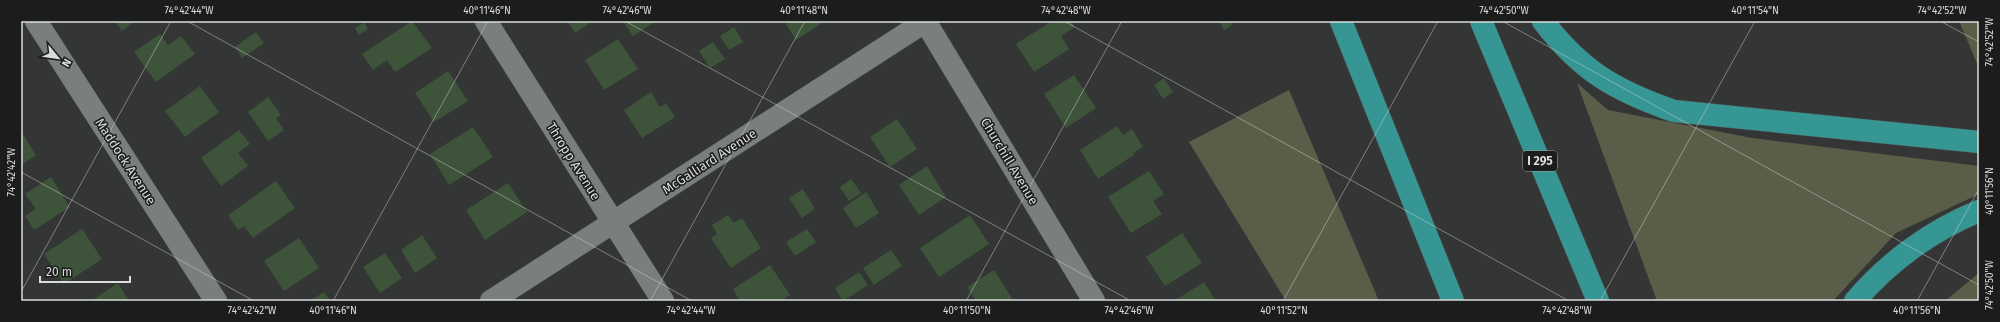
<svg xmlns="http://www.w3.org/2000/svg" width="2000" height="322" viewBox="0 0 2000 322" font-family="'Fira Sans',sans-serif">
<style>
.green{fill:#5a5e49}
.building{fill:#3d543a}
.lines{fill:none;stroke-linecap:round;stroke-linejoin:round}
.minor-casing{stroke:#515252;stroke-width:23}
.motorway-casing{stroke:#515252;stroke-width:23}
.minor{stroke:#7a7e7c;stroke-width:22}
.motorway{stroke:#359694;stroke-width:22}
.ticks{fill:none;stroke:#dbdcdc;stroke-width:1;stroke-opacity:0.45}
.labels{text-anchor:middle;stroke-width:3;stroke-linejoin:round;paint-order:stroke}
.shield{fill:#1b1d1c;stroke:#a1a3a2;stroke-width:1}
.shield-label{font-size:12px;font-weight:bold;fill:#dbdcdc}
.street-label{font-size:13px;fill:#dbdcdc;stroke:#1b1d1c}
.neatline{fill:none;stroke:#dbdcdc;stroke-width:1.5}
.ticks-label{font-size:10px;text-anchor:middle;fill:#dbdcdc}
</style>
<rect width="100%" height="100%" fill="#333634"/>
<!-- green -->
<path class="green" d="M1959 21H1979V68Z
M1577 83 1608 110 1752 138 1979 166V194L1896 233 1833 301H1657Z
M1289 90 1379 301H1286L1189 142Z
M1979 273V301H1945Z"/>
<!-- building -->
<path class="building" d="M115 21H135L122 31Z
M412 21 432 48 395 72 387 60 373 70 362 54Z
M567 21H593L575 33Z
M623 21H656L633 36Z
M784 21H825L796 40Z
M1052 21H1071L1075 27 1061 36 1069 49 1034 72 1016 44Z
M1219 21H1230L1232 25 1224 30Z
M364 22 368 29 359 35 355 28Z
M734 27 743 42 729 50 720 36Z
M256 32 264 43 242 58 235 47Z
M160 34 168 45 181 36 195 54 156 82 134 52Z
M618 39 638 69 604 90 585 60Z
M713 42 725 59 710 68 699 51Z
M448 71 468 101 434 122 415 93Z
M1074 75 1096 108 1066 128 1044 94Z
M1164 78 1173 92 1163 99 1154 85Z
M200 86 219 112 185 137 165 111Z
M651 92 660 107 666 103 675 117 642 138 624 110Z
M268 97 281 115 276 118 284 130 268 141 248 112Z
M897 119 917 149 890 167 870 137Z
M1117 126 1123 135 1132 129 1143 147 1134 152 1135 154 1098 179 1080 150Z
M473 127 493 157 449 185 430 154Z
M239 130 250 144 238 153 248 166 221 186 201 158Z
M21 131 36 155 21 165Z
M927 166 946 197 919 215 899 185Z
M1149 171 1164 194 1153 201 1162 214 1131 233 1108 197Z
M51 177 70 207 34 230 25 216 36 209 25 194Z
M851 179 861 193 849 201 840 187Z
M276 181 295 208 253 238 244 226 238 230 228 215Z
M508 183 527 212 485 240 466 210Z
M803 189 815 209 802 218 789 198Z
M866 192 879 213 856 228 843 208Z
M728 215 734 223 742 218 761 248 731 268 711 238 717 234 712 225Z
M970 215 989 244 939 277 920 248Z
M82 229 102 259 64 284 44 254Z
M807 229 816 242 795 256 786 242Z
M1182 233 1202 263 1165 286 1146 257Z
M422 235 437 258 415 273 401 250Z
M299 238 319 268 284 291 264 261Z
M891 250 902 266 874 285 863 268Z
M385 253 402 278 380 293 363 267Z
M770 265 790 295 780 301H740L733 289Z
M994 270 1013 300 1012 301H976L967 287Z
M859 272 868 285 843 301 835 288Z
M1204 282 1216 301H1174Z
M118 283 129 301H91Z
M324 292 330 301H310Z"/>
<g class="lines">
<!-- minor casing -->
<g class="minor-casing">
<path id="minor" d="M36 21 216 301
M486 21 663 301
M925 21 1094 301
M491 301 926 21"/>
</g>
<!-- motorway casing -->
<g class="motorway-casing">
<path id="motorway" d="M1341 21 1453 301
M1481 21 1598 301
M1543 21C1581 71 1616 91 1674 111L1979 142
M1855 301C1888 262 1932 230 1979 211"/>
</g>
<!-- minor -->
<use href="#minor" class="minor"/>
<!-- motorway -->
<use href="#motorway" class="motorway"/>
</g>
<!-- ticks -->
<path class="ticks" d="M187 21 692 301M625 21 1131 301M1064 21 1569 301M1502 21 1979 285M1940 21 1979 42M21 172 254 301M21 292 171 21M333 301 488 21M650 301 805 21M966 301 1122 21M1283 301 1438 21M1600 301 1755 21M1917 301 1979 189"/>
<g class="labels">
<!-- shield labels -->
<rect class="shield" x="1523" y="151" width="34" height="20" rx="3"/>
<g class="shield-label">
<text x="1540" y="165">I 295</text>
</g>
<!-- street labels -->
<g class="street-label">
<text transform="translate(126 161) rotate(57)" y="5">Maddock Avenue</text>
<text transform="translate(574 161) rotate(58)" y="5">Thropp Avenue</text>
<text transform="translate(709 161) rotate(-33)" y="5">McGalliard Avenue</text>
<text transform="translate(1010 161) rotate(59)" y="5">Churchill Avenue</text>
</g>
</g>
<!-- border -->
<rect width="2000" height="322" fill="none" stroke="#1b1d1c" stroke-width="44"/>
<!-- north arrow -->
<g transform="translate(58 58) rotate(119)" stroke="#1b1d1c" stroke-width="3" paint-order="stroke">
<path d="M0-3L7 15L0 10L-7 15Z" fill="#dbdcdc"/>
<text y="-6" font-size="11" font-weight="bold" text-anchor="middle" fill="#dbdcdc">N</text>
</g>
<!-- scale -->
<path d="M40 276v6h90v-6" fill="none" stroke="#dbdcdc" stroke-width="2"/>
<text x="46" y="276" font-size="12" fill="#dbdcdc" stroke="#1b1d1c" stroke-width="3" paint-order="stroke">20 m</text>
<rect x="22" y="22" width="1956" height="278" class="neatline"/>
<g class="ticks-label">
<text x="189" y="14">74°42'44"W</text>
<text x="487" y="14">40°11'46"N</text>
<text x="627" y="14">74°42'46"W</text>
<text x="804" y="14">40°11'48"N</text>
<text x="1066" y="14">74°42'48"W</text>
<text x="1504" y="14">74°42'50"W</text>
<text x="1755" y="14">40°11'54"N</text>
<text x="1942" y="14">74°42'52"W</text>
<text transform="translate(1989 42) rotate(-90)" y="4">74°42'52"W</text>
<text transform="translate(11 172) rotate(-90)" y="4">74°42'42"W</text>
<text transform="translate(1989 191) rotate(-90)" y="4">40°11'56"N</text>
<text transform="translate(1989 285) rotate(-90)" y="4">74°42'50"W</text>
<text x="252" y="314">74°42'42"W</text>
<text x="333" y="314">40°11'46"N</text>
<text x="691" y="314">74°42'44"W</text>
<text x="967" y="314">40°11'50"N</text>
<text x="1129" y="314">74°42'46"W</text>
<text x="1284" y="314">40°11'52"N</text>
<text x="1567" y="314">74°42'48"W</text>
<text x="1917" y="314">40°11'56"N</text>
</g>
</svg>
